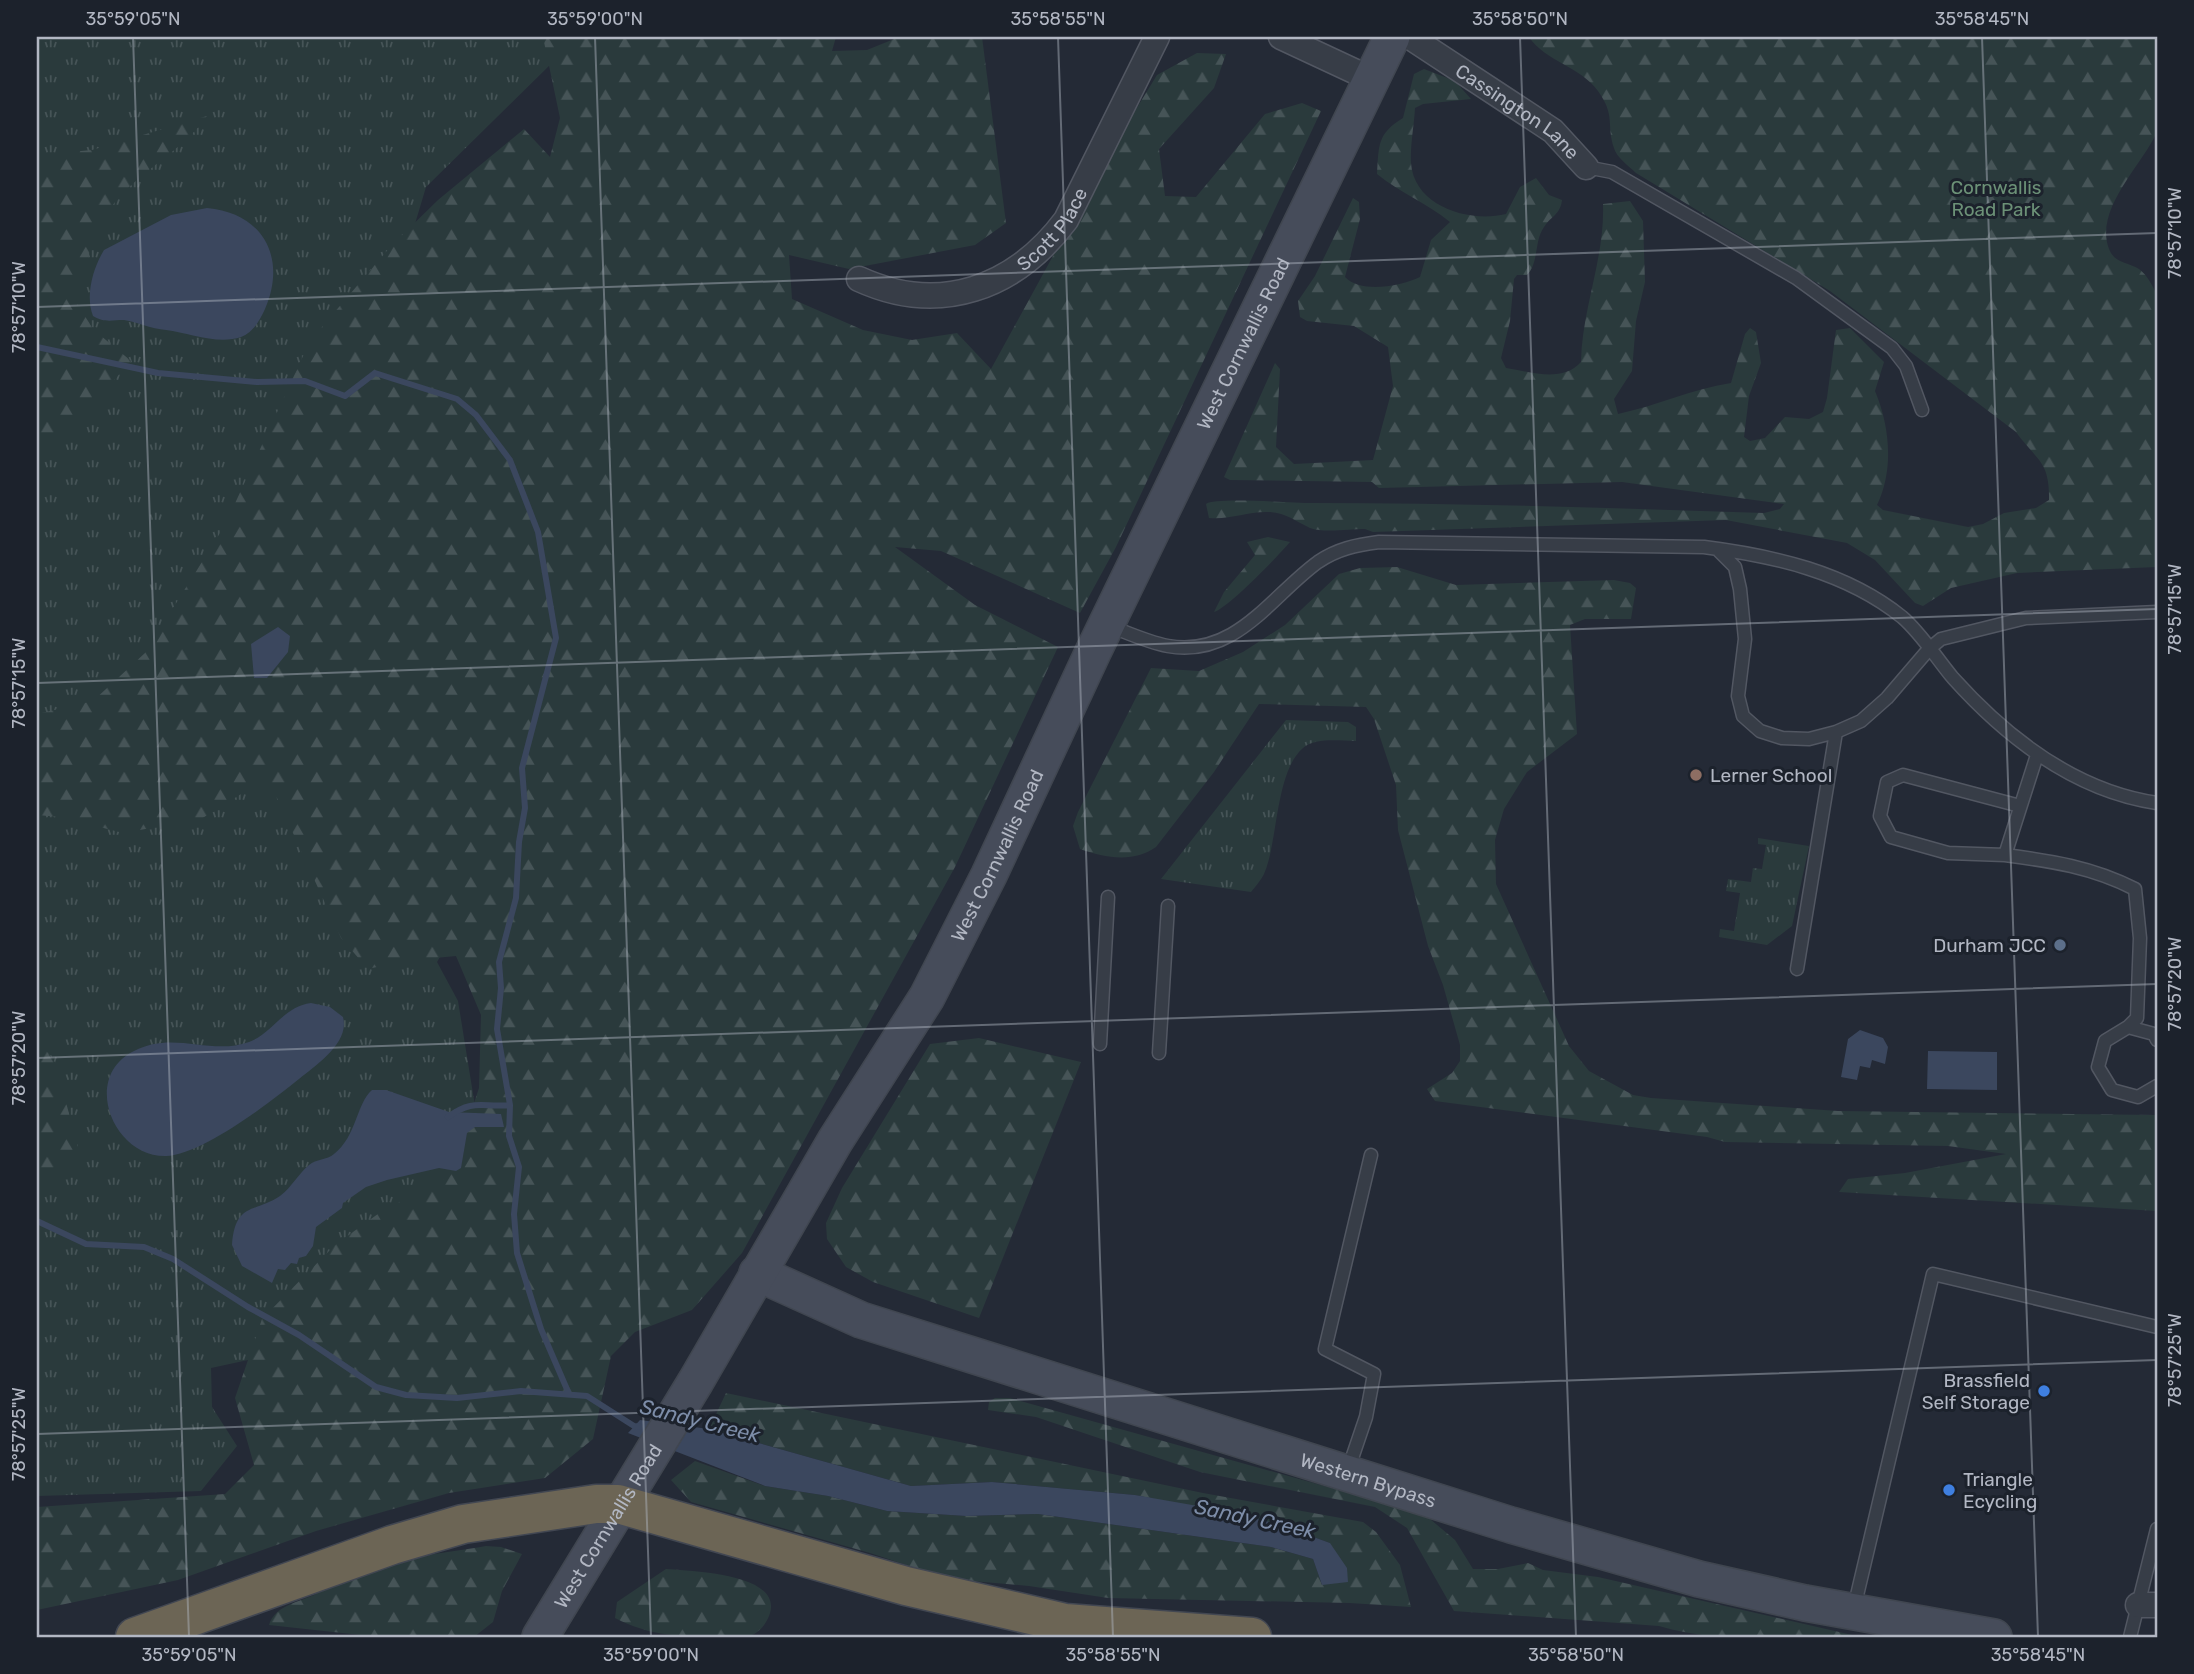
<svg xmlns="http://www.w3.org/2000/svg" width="2194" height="1674" viewBox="0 0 2194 1674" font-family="Rubik,sans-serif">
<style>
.grass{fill:url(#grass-tufts)}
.forest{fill:url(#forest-firs)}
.water{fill:#3b475e}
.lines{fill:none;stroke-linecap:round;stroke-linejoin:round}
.stream{stroke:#3b475e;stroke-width:6}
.lane-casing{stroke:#525762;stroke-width:15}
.street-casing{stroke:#525762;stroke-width:27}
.secondary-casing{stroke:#404650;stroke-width:38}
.highway-casing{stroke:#424752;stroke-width:41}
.lane{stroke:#373d47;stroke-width:12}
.street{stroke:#373d47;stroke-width:24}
.secondary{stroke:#464c5a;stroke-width:35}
.highway{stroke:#6c6555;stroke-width:38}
.ticks{fill:none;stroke:#b2b7c3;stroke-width:2;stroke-opacity:0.45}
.education-dot{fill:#8d6e63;stroke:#1c222c;stroke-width:2.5}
.service-dot{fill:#5c6f8a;stroke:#1c222c;stroke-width:2.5}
.shop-dot{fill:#3f7fe0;stroke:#1c222c;stroke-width:2.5}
.labels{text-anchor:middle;stroke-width:6;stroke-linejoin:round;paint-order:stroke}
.street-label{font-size:19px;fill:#b2b7c3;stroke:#1c222c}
.park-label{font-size:19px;fill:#6c9177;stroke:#1c222c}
.poi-label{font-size:19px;fill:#b2b7c3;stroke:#1c222c;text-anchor:start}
.water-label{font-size:21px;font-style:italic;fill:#7d8da8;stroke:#1c222c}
.neatline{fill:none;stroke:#b2b7c3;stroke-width:2.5}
.ticks-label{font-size:18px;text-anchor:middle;fill:#b2b7c3}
</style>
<defs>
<pattern id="grass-tufts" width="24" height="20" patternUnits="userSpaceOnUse" patternTransform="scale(1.75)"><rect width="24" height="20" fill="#2a3a3c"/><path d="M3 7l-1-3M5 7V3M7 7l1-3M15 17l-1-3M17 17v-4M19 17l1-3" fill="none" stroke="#465457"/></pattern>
<pattern id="forest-firs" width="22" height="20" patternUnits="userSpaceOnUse" patternTransform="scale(1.75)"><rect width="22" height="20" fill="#2a3a3c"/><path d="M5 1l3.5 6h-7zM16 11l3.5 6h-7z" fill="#465457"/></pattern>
</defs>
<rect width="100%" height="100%" fill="#242a36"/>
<!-- grass -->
<path class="grass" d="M37 37H544L553 62 426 187 391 304 492 868 437 962 458 1001 480 1137 465 1180 280 1353 211 1368 212 1407 237 1446 201 1491 37 1496Z
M1286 720 1348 722 1356 727V741C1340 741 1316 737 1303 748 1275 772 1278 843 1264 874 1261 880 1255 887 1251 892L1161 879Z
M1758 838 1809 846 1792 926 1767 945 1719 937 1720 929 1734 931 1740 893 1726 891 1728 879 1751 882 1753 868 1762 869 1766 845 1758 844Z"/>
<!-- forest -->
<path class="forest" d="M543 37H836L832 51 867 50 899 37H982L1006 223 975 245 849 269 789 255 792 299 863 330 912 340 957 333 991 369 1111 150 1157 75 1197 53 1226 54 1214 88 1159 149 1165 196 1196 197 1265 114 1302 103 1321 111 1116 547 1080 613 941 551 895 547 975 605 1058 647 955 867 742 1253 692 1310 635 1332 611 1356 593 1439 545 1478 449 1493 316 1531 178 1580 37 1610V1507L225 1494 254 1465 235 1398 262 1319 335 1245 382 1211 450 1176 479 1088 481 1015 456 956 403 961 368 969 341 938 277 798 254 786 201 819 123 833 61 817 37 815V714L93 701 145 653 225 525 310 341 391 246 438 200 524 129 550 157 560 118Z
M1529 37H2157C2157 56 2162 120 2156 134 2141 166 2094 210 2109 249 2115 264 2128 262 2139 269 2148 276 2152 285 2157 295V567L2017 573 1951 588 1923 606 1915 603 1875 560 1847 543 1726 520 1373 532 1365 529C1349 529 1323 533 1310 528 1295 521 1286 513 1269 512 1248 511 1230 520 1209 518L1206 504C1215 497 1293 503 1311 503 1462 503 1613 508 1764 513L1780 509 1784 504 1622 482 1379 488 1372 482 1230 480 1224 477 1275 363 1280 369 1276 447 1294 464 1373 460 1393 386 1388 347 1354 326 1307 321 1300 317 1298 301 1315 276 1353 198 1359 202 1360 219 1345 277C1361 294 1401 286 1420 277L1431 240 1450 222C1427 203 1400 193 1377 174 1379 145 1377 134 1403 118L1414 74 1424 69 1455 81 1471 99 1423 104 1415 108C1414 126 1410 146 1411 163 1414 207 1470 223 1506 214L1520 187 1536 178 1549 195 1562 200C1560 215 1552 215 1544 227 1534 241 1539 263 1527 275H1517L1514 279 1510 321 1501 358 1506 368C1532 372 1562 383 1581 362 1582 308 1605 258 1603 204L1630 201 1643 221 1645 282 1636 321 1632 371 1614 399 1618 414C1656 406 1692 389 1731 383L1745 334 1750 328 1756 332 1761 363 1749 396 1744 437 1750 441 1765 438 1785 417 1809 419 1823 412 1827 398 1836 330 1850 328 1884 362 1875 391C1890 427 1894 470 1877 505L1883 510 1968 527 1983 524 2004 513 2036 508 2049 500C2050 461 2037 461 2016 432L1830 291 1636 173C1629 166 1616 157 1614 148 1606 124 1616 116 1598 91 1580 66 1546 62 1529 37Z
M207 116C186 146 153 164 127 189 97 216 86 263 75 301L94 330 131 361 68 432 37 453V155L92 150Z
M1268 537 1290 542C1278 556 1228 608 1214 612L1224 592 1255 555 1247 542Z
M1397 567 1456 585 1614 580 1630 583 1636 588 1631 619H1585L1570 625 1577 734 1527 772 1504 809 1495 840 1496 884 1569 1046 1589 1071 1633 1095 1651 1098 1838 1111 2157 1115V1211L1839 1192 1848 1179 1905 1173 2006 1154 1948 1146 1725 1142 1707 1137 1435 1101 1427 1089 1452 1073 1460 1061V1045L1443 985 1428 946 1398 830 1396 785 1374 719 1366 707 1259 704 1214 772 1156 847C1134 863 1105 858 1080 849L1073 826 1078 812 1151 668 1199 671 1243 652 1285 625 1339 574 1360 568Z
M37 1036 56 1064 79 1152 37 1187Z
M979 1038 1081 1062 979 1318 873 1282 846 1267 827 1239 826 1223 842 1188 930 1044Z
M726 1393 1203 1493 1363 1522 1376 1532 1400 1565 1411 1607 1350 1603 1108 1598 1029 1586 949 1579 870 1553 691 1502 671 1480 695 1461 765 1486 828 1496 887 1511 966 1516 1038 1514 1271 1547 1313 1559 1322 1585 1330 1543 1278 1524 1135 1495 992 1482 911 1486 709 1429Z
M995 1398H1010L1424 1514 1455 1540 1473 1569H1498L1528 1563 1543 1570 1598 1577 1861 1637C1796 1637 1722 1645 1659 1626L1454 1611 1407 1528 1375 1507 1200 1472 1036 1417 988 1410 989 1402Z
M486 1546 501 1547 522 1554 502 1591 493 1622 474 1637H379L269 1625C275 1605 300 1602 316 1594 329 1587 340 1578 354 1573 396 1557 442 1554 486 1546Z
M666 1569C690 1571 786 1573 769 1616 765 1626 757 1635 746 1637 738 1639 727 1637 719 1637 681 1637 650 1636 615 1618L617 1602Z"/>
<!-- water -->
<path class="water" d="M207 208C264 213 287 259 265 309 260 320 253 333 241 337 218 345 189 333 166 330 152 329 133 321 124 320 112 320 104 323 93 316 85 296 93 268 104 250L171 215Z
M278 627 290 636 288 652 267 678H254L251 644Z
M311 1003 330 1007 343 1017C350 1043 316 1065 299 1079 272 1101 202 1155 166 1156 113 1157 81 1077 134 1051 174 1030 210 1056 249 1042 273 1033 284 1006 311 1003Z
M1860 1030 1883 1038 1888 1047 1885 1064 1872 1060 1870 1068 1860 1066 1857 1080 1841 1077 1848 1039Z
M1928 1051 1997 1052V1090L1927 1089Z
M372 1090H386L449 1112 501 1114 504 1127H475L467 1133 461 1168 456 1171 439 1168 387 1180 366 1187 343 1203 342 1208 316 1227 313 1246 306 1256 299 1258 297 1264 291 1263 285 1270 278 1269 272 1283 242 1266 232 1245C235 1202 255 1213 280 1196 292 1187 298 1174 309 1165 316 1159 327 1160 334 1154 357 1136 356 1104 372 1090Z
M640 1420 709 1429 911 1486 992 1482 1135 1495 1215 1509 1278 1524 1330 1543 1347 1568 1348 1582 1322 1585 1313 1559 1271 1547 1038 1514 966 1516 887 1511 828 1496 765 1486 628 1433Z"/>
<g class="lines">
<!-- stream -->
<path class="stream" d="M37 347 158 373 257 382 305 381 345 396 375 373 457 399 476 415 510 460 538 532 556 638 522 768 525 808 519 842 516 898 499 962 501 988 497 1029 510 1105 509 1136 519 1167 514 1214 517 1253 541 1329 569 1394
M448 1117C474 1098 483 1108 510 1105
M37 1221 86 1244 144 1247 173 1259 248 1307 299 1335 376 1387 406 1395 457 1398 521 1391 587 1396 634 1426 641 1427"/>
<!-- lane casing -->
<g class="lane-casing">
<path id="lane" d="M1586 167 1612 172 1796 278 1892 348 1906 366 1922 410
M1717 549 1735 567 1740 589 1745 639 1738 696 1743 716 1760 731 1782 738 1809 739 1836 732 1861 721 1887 698 1929 649 1941 639 2026 618 2157 612
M1107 625C1126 632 1147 642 1168 646 1236 658 1271 596 1318 562 1337 549 1356 545 1379 542L1704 547C1774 556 1846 572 1902 617 1921 633 1937 659 1953 678 2007 738 2075 791 2157 803
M2037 755 2005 855C2051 861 2092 867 2135 889L2140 938 2137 1018 2128 1027 2105 1041 2098 1067 2112 1090 2138 1097 2157 1086
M2005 855 1948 853 1891 837 1880 816 1887 782 1903 775 2020 806
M1797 969 1836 732
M2128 1027 2154 1034 2157 1040
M1100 1044 1108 897
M1159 1053 1168 906
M1348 1470 1366 1417 1374 1374 1325 1349 1371 1155
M1854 1608 1933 1274 2157 1327
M2130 1637 2157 1529"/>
</g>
<!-- street casing -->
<g class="street-casing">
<g id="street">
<path d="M1281 37 1371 79"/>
<path id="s1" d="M1410 37 1553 131 1586 167"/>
<path id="s2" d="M859 279C940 316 1015 288 1066 220L1157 37"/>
<path d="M2138 1605H2157"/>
</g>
</g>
<!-- secondary casing -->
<g class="secondary-casing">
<g id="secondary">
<path id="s3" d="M757 1273 861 1320 1511 1525 1699 1579 1805 1603 1994 1637"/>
<path id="s4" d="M540 1637 696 1381 835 1141 927 997 989 875 1093 652 1392 37"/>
</g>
</g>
<!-- highway casing -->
<g class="highway-casing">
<path id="highway" d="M135 1637 392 1545 463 1524 596 1504H618L906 1586 1065 1623 1252 1637"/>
</g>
<!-- lane -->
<use href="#lane" class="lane"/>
<!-- street -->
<use href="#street" class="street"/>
<!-- secondary -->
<use href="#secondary" class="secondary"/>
<!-- highway -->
<use href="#highway" class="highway"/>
</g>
<!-- ticks -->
<path class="ticks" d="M133 37 189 1637M595 37 651 1637M1058 37 1113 1637M1520 37 1576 1637M1982 37 2038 1637M37 307 2157 233M37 683 2157 609M37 1058 2157 984M37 1434 2157 1360"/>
<!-- markers -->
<circle class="education-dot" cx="1696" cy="775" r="7"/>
<circle class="service-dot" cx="2060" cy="945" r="7"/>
<g class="shop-dot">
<circle cx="2044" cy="1391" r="7"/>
<circle cx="1949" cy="1490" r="7"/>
</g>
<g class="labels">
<!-- street labels -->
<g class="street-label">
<text dy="7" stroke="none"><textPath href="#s1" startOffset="131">Cassington Lane</textPath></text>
<text dy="7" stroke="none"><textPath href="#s2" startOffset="219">Scott Place</textPath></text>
<text dy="7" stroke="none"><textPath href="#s4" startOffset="1474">West Cornwallis Road</textPath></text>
<text dy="7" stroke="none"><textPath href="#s4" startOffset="906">West Cornwallis Road</textPath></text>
<text dy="7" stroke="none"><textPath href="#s3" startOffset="646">Western Bypass</textPath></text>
<text dy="7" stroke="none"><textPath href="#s4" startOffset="130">West Cornwallis Road</textPath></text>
</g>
<!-- park labels -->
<g class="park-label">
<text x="1996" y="194">Cornwallis<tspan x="1996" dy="22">Road Park</tspan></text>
</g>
<!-- poi labels -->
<g class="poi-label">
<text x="1710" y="782">Lerner School</text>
<text x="2046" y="952" text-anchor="end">Durham JCC</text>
<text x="2030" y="1387" text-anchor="end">Brassfield<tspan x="2030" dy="22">Self Storage</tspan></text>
<text x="1963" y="1486">Triangle<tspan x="1963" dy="22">Ecycling</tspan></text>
</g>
<!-- water labels -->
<g class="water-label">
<text transform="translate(700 1421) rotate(14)" y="7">Sandy Creek</text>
<text transform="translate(1255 1519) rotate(12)" y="7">Sandy Creek</text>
</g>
</g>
<!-- border -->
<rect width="2194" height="1674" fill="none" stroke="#1c222c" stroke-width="77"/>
<rect x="38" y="38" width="2118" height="1598" class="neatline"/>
<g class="ticks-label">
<text x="133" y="25">35°59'05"N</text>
<text x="595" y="25">35°59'00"N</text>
<text x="1058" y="25">35°58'55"N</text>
<text x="1520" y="25">35°58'50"N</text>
<text x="1982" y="25">35°58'45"N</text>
<text transform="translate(2175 233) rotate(-90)" y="6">78°57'10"W</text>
<text transform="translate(19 307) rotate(-90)" y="6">78°57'10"W</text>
<text transform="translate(2175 609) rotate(-90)" y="6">78°57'15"W</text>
<text transform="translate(19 683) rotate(-90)" y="6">78°57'15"W</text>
<text transform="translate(2175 984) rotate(-90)" y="6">78°57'20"W</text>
<text transform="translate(19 1058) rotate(-90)" y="6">78°57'20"W</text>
<text transform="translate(2175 1360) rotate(-90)" y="6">78°57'25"W</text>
<text transform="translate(19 1434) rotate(-90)" y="6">78°57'25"W</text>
<text x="189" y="1661">35°59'05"N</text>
<text x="651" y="1661">35°59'00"N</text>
<text x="1113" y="1661">35°58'55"N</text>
<text x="1576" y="1661">35°58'50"N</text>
<text x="2038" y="1661">35°58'45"N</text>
</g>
</svg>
